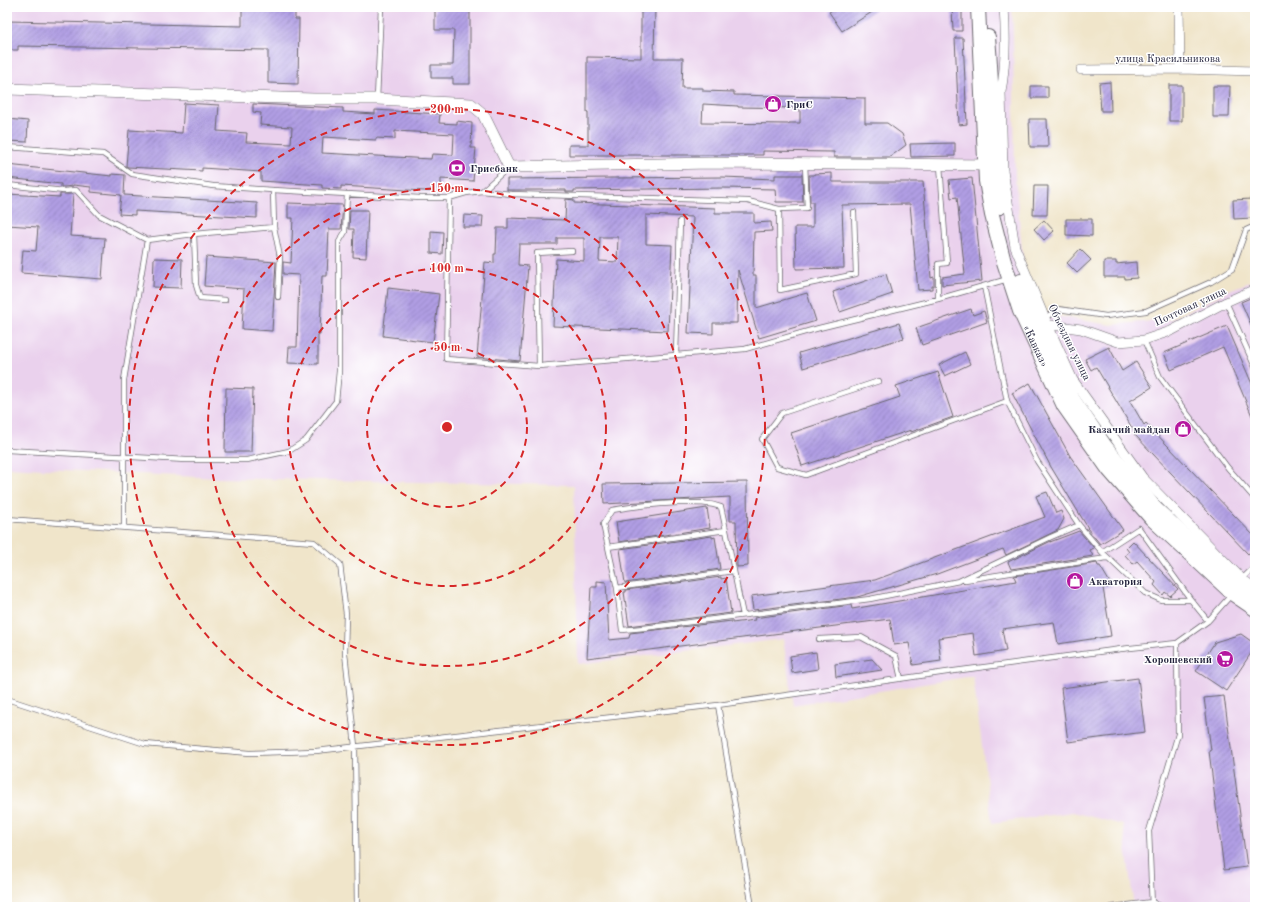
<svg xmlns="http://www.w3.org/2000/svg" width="1262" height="914" viewBox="0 0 1262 914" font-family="'Old Standard TT',serif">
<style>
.built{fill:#ead1ed}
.building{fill:url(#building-hatch);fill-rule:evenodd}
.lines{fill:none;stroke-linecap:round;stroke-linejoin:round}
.service-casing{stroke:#6a666d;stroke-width:6}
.minor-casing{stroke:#6a666d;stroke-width:10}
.tertiary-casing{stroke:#6a666d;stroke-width:12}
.primary-casing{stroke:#6a666d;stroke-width:16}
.service{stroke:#fff;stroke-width:4.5}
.minor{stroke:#fff;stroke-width:9}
.tertiary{stroke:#fff;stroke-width:11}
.primary{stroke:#fff;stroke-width:14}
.ring{fill:none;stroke:#d62828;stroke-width:2;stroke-dasharray:7 5}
.labels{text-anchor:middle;stroke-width:3;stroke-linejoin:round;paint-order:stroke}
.street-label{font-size:11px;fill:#22223b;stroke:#fff}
.poi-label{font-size:11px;font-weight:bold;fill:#22223b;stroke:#fff;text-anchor:start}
.centre{fill:#d62828;stroke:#fff;stroke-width:2}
.ring-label{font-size:12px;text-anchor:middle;font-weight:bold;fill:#d62828;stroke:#fff;stroke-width:3;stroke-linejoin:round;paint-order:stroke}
</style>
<defs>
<pattern id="building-hatch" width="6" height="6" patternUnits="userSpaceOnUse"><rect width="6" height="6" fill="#b09ee4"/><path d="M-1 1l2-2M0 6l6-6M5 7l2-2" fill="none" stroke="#8f80ba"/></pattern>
</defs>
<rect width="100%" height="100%" fill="#fff"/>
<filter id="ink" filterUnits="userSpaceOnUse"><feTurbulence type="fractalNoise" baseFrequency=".025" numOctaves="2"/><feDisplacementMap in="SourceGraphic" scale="8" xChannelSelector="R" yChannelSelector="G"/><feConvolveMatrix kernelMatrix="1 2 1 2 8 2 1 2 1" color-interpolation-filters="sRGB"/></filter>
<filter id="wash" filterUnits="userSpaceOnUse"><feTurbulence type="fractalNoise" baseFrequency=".012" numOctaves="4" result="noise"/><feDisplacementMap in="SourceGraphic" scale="16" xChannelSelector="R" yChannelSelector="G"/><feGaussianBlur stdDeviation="0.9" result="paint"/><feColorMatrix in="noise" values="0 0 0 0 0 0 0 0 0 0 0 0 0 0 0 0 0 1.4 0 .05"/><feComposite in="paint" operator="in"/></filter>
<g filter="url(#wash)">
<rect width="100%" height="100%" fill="#f0e5ca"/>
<!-- built -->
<path class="built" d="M7 7H1012L1013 36 1015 175 1024 273 1043 314 1111 325 1173 319 1229 290 1255 280V907H1134L1123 825 1073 812 992 823 973 676 793 705 783 639 578 664 574 485 217 478 7 467Z"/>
<g id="blocks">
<!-- building -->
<path class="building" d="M242 7H295V19H299L298 84 268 83V50L18 46V50H7V21L242 26Z
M435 7H470V84H453V78H431V65H453L454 30H435Z
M641 7H655L654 58H683L682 88H703V91L734 92V95L865 98V123H887L902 134 906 145 890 157H834V152L763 151V155H569V145H588V112H587V57L641 58ZM703 104 738 106V107L800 108V123H789V124L702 123Z
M837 7H880L842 31 829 12Z
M952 7H962V31H953Z
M955 38H963L967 124 959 125Z
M1110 82 1111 111H1101L1099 83Z
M1169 85H1182V121H1169Z
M1031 86H1048V98H1031Z
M1213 86H1230L1229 117H1213Z
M184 103 219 105 217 131 247 133 246 142 291 144 292 127 260 125 261 113 253 112V104L343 108V112L375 114V110L440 114 439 123 457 124V121L472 123 471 148H476L473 181 441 179V192L341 186V189L322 188V185L261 181V172L202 168V171L128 167 126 166 129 130 182 133ZM395 131 454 134 453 155 432 154 431 159 322 153 323 137 376 140V138L395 139Z
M7 119 28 121 27 142 7 141Z
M1029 119H1047L1048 147H1030Z
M955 143V156L911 157 910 144Z
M7 165 112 176V174L125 175 124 195 257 203V218L135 211V215L119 214 121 195 91 192V187L73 185V186L64 187H61V184L7 178Z
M832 173V182H923L931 278 934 277V286H932V289L918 290 910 204 842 205 844 268 796 269 795 227H813V202H810L809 175H814V174Z
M775 175H802L803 202H776L775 189 723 188 574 190V192H566V190H507V179L722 177 775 179Z
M972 178 982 281 942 285V277L965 274 957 197 951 198 949 180Z
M1034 186H1048L1047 215H1033Z
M7 194 60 197V194H73L70 236 105 238 102 279 21 273 23 250 36 251 38 227 7 225Z
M566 199 574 200V203L715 208V213H754V223L771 222 772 231 754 232 753 275H756V308L807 293 816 321 759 338 738 270 737 323H713V334L688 333 693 217 646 215V244L672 245 668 331 553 326 556 259 584 261V238H557V244H519L518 265 528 266 520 361 477 357 485 262 494 263V254H496L497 228H508V218L565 220ZM600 237H618L617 262 599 261Z
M1251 199 1252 218 1234 219 1233 200Z
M288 203 343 205 341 229H329L327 276H322L320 334H318V364L288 363 289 347H297L299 275 283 274V262L291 263 293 218H288Z
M350 210H368L366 258 353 257 354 229H349Z
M464 215 483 216 482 227H463Z
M1066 219H1092V236L1066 235Z
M1044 220 1054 231 1044 240 1034 229Z
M431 231 443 232 442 254 431 253Z
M1080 249 1091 260 1077 273 1067 263Z
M206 257 276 262 272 331 242 329 244 289 204 286Z
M154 258 182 259 181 288 153 287Z
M1104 261H1116V264L1136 262 1137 278 1125 279V277H1104Z
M886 274 892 294 840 312 833 292Z
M388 288 439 294 433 342 383 336Z
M1255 296V334L1241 302Z
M971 309 973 315 984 311 987 322 922 345 916 328Z
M899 323 904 338 803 368 799 353Z
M1227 326 1255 391V423L1223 347 1171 370 1164 353Z
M1109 347 1122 371 1136 362 1152 387 1130 401 1144 425 1146 423 1255 537V548L1248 554 1134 434 1135 433 1096 367 1091 370 1085 359Z
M965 352 970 364 945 376 939 365Z
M938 372 953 417 911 432V430L802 466 791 433 900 397 896 386Z
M1030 383 1070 456 1123 530 1100 544 1087 528H1088L1051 467 1012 393Z
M226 388 253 389 251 452H225Z
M747 482 748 566 737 567 736 521H730V497L604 504 603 484Z
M1047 492 1056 513 1061 511 1064 519 1058 530 1006 555 1003 549 937 574 857 597 753 610 751 596 875 580 1045 517 1036 496Z
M707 508 710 528 619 542 616 522Z
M1079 531 1094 548 1090 550 1093 556 1011 569 1008 562 1051 541 1050 542Z
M712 536V538L715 537 720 569 625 583 620 549Z
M1133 541 1178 589 1170 596 1165 592 1163 595 1154 585 1156 582 1137 561 1133 564 1125 555 1129 552 1126 548Z
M1097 563 1098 566H1100L1112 586 1103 588 1111 636 1058 644 1054 622 1002 629 1006 651 976 656 973 633 938 638 941 661 913 665 909 643 894 645 890 619 587 658 591 587H597V581L606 582 609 640 629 638 630 633 732 621V623L755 620 754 618 851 605 852 609 1016 581 1014 576Z
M721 577V579L726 578 731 613 629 626 624 592H626V590Z
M1241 634 1255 644V647L1226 691 1196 671 1215 642Z
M816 652 818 669 792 673 790 656Z
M872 659 882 670 836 677 835 664Z
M1138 678 1145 732 1068 742 1061 688Z
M1224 696 1247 867 1224 870 1209 751 1211 750 1204 698Z"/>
</g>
</g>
<g filter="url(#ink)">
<use href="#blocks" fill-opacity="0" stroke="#6a666d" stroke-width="1"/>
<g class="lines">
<!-- service casing -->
<g class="service-casing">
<path id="service" d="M377 99 381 7
M7 147 103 154 132 174 213 186 273 190
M805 164 807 208 779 209 780 290 856 274 854 212
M509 167 482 191 511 194 748 201 779 209
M7 185 64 191 76 190 99 215 147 240 194 234 274 227
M449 198 446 359 539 366
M194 234 196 285 200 298 225 300
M572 251 537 253 539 366 676 355 680 221
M278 297 280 257 274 227 273 190 421 198H449L466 193 482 191
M938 299V264L947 263 940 165
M1226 302 1255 367
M1045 318 1058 309 1106 316 1146 311 1211 282 1232 269 1246 230 1255 226
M1144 340 1160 377 1228 468 1255 499
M676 355 745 349 819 328 938 299 1008 279
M879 381 782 413 762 439 777 467 806 475 1007 401 984 286
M1007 401 1037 461 1079 525 1102 552 1139 528 1191 600 1208 621
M7 450 186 460H247L289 451 306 440 336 401 339 371V242L345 232 347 195
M7 519 314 542 340 564 346 614 345 653 355 746 357 907
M124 527V380L147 240
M608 547 726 530
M1102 552 1145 593 1161 600H1191
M1242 579 1255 566
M965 580 1107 558
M617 588 733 571
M743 615C735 579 729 542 721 507 707 502 692 503 678 503 655 504 635 506 612 510L603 524 617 588 622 630 644 628 870 599 959 581 1051 537 1079 525
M819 639 861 637 896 656 901 679
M7 699 145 744 250 753 316 751 718 705 954 671 1121 649 1177 643 1208 621 1232 594
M718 705 752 907
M1112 907 1152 902 1162 907
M1152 907 1149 831 1178 734 1177 643"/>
</g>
<!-- minor casing -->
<g class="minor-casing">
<path id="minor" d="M1179 7 1180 69
M1081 70 1180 69 1255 71
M1001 92 1003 170 1015 247 1043 314 1073 380 1143 478 1242 579 1255 588
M997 94 1001 92C1006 64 1006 35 1004 7
M1044 324 1081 329 1118 342 1144 340 1171 331 1226 302 1255 289"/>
</g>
<!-- tertiary casing -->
<g class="tertiary-casing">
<path id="tertiary" d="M7 89 314 99H377L471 104 483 114 509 167 711 163 993 165"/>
</g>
<!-- primary casing -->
<g class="primary-casing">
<g id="primary">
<path id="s1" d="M978 7 986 181 992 215 1004 262 1020 311 1064 406 1109 470 1151 518 1233 594 1255 609"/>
<path d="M988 37C993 93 992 151 1000 207"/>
<path d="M1021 281 1028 302 1072 398 1105 446 1155 508 1236 584 1255 597"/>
</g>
</g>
<!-- service -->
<use href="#service" class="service"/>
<!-- minor -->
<use href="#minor" class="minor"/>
<!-- tertiary -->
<use href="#tertiary" class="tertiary"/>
<!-- primary -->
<use href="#primary" class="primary"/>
</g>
</g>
<!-- distance rings -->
<g class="ring">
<circle cx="447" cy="427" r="80"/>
<circle cx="447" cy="427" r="159"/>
<circle cx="447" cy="427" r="239"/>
<circle cx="447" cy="427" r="318"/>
</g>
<!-- icons -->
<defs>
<g id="shop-disc" transform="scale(0.9)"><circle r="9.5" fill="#b5179e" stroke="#fff"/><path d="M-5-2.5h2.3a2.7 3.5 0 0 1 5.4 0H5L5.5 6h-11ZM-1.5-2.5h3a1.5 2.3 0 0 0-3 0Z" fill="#fff"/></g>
<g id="bank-disc" transform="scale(0.9)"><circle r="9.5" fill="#b5179e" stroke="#fff"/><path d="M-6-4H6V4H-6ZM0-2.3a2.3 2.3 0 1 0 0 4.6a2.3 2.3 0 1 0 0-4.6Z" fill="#fff"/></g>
<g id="supermarket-disc" transform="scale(0.9)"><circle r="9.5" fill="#b5179e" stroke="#fff"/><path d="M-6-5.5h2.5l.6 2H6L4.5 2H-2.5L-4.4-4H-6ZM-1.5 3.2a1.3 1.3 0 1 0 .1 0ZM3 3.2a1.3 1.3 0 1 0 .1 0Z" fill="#fff"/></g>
</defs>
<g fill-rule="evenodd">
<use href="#shop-disc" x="773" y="104"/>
<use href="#bank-disc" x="457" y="168"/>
<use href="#shop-disc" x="1183" y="429"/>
<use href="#shop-disc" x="1075" y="581"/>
<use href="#supermarket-disc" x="1225" y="659"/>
</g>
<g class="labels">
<!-- street labels -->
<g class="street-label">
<text x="1168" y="62">улица Красильникова</text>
<text transform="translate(1190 306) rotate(-25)" y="4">Почтовая улица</text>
<text transform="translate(1070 342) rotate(64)" y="4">Объездная улица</text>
<text dy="4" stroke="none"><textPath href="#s1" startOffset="347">«Кавказ»</textPath></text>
</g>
<!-- poi labels -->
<g class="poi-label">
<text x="786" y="108">ГриС</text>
<text x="470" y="172">Грисбанк</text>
<text x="1170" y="433" text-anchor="end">Казачий майдан</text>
<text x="1088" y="585">Акватория</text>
<text x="1212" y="663" text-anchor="end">Хорошевский</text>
</g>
</g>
<circle cx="447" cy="427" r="6" class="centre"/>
<g class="ring-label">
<text x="447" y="113">200 m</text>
<text x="447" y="192">150 m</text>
<text x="447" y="272">100 m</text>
<text x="447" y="351">50 m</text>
</g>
<!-- margin -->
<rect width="1262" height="914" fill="none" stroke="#fff" stroke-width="24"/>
</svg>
